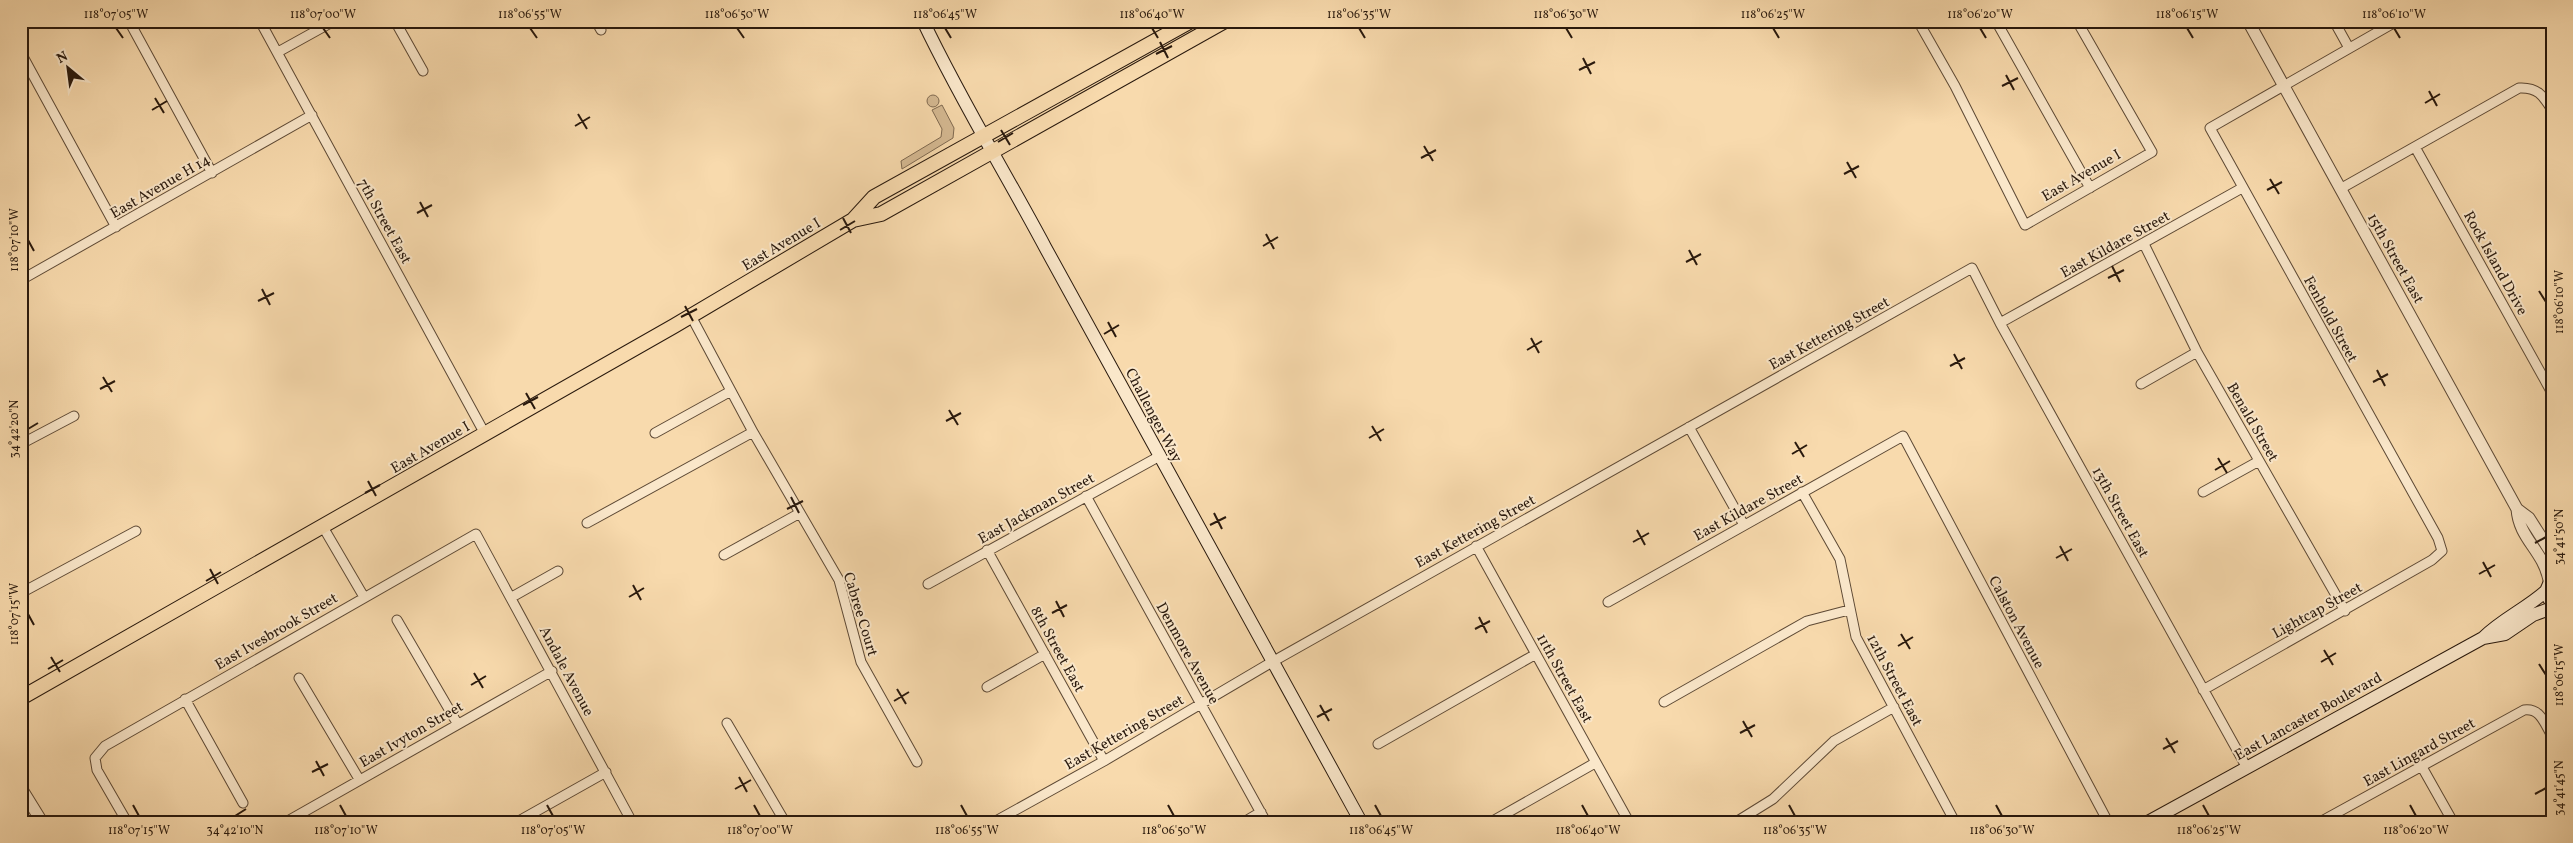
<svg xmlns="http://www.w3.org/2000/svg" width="2573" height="843" viewBox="0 0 2573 843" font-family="Vollkorn,serif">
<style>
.green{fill:#d5b992;stroke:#7f6950}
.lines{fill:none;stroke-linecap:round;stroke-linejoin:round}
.minor-casing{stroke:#5d4935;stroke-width:11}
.tertiary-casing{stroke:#5d4935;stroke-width:13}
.secondary-casing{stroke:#29190d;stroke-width:14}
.primary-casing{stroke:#29190d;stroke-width:16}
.minor{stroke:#fae7ca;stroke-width:9}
.tertiary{stroke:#fae7ca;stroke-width:11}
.secondary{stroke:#fae7ca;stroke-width:12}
.primary{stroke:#f8daad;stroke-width:14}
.ticks{fill:none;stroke:#29190d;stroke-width:2}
.labels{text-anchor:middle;stroke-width:4;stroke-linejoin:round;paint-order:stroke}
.street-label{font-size:15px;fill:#29190d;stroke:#fae7ca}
.neatline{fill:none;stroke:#29190d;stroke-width:2}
.ticks-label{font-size:12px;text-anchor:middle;fill:#29190d}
</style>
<rect width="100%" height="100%" fill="#f8daad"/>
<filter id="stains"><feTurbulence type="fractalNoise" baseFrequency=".004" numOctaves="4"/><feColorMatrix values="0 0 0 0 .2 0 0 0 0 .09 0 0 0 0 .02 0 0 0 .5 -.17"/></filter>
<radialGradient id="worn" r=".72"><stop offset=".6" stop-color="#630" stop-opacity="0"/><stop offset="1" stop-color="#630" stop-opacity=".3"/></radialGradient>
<!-- green -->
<path class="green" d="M927 101a6 6 0 1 1 12 0a6 6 0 1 1-12 0Z
M942 105 954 128 953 138 902 169 901 161 941 137 942 129 932 110Z"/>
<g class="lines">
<!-- minor casing -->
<g class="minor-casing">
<path id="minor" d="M129 21 212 173
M260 21 485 434
M395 21 423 71
M596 21 601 30
M1918 21 1955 86 2025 225 2152 152 2077 21
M1996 21 2090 188
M2334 21 2349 48
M533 22 536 21
M278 52 334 21
M21 53 116 227
M2415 147 2552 393
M2340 189 2519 88C2537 87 2543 95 2552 110
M2144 244 2197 352 2345 611
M21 280 312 115
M691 316 753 432 839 580 861 662 917 762
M2000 323 2242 188
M2141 384 2197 352
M1689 427 1744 525
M655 433 731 391
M21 444 74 416
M1802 492 1840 559 1856 637 1955 822
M2203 492 2259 461
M1086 496 1266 822
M587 523 753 432
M323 527 364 597
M1476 546 1629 822
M987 550 1104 761
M724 555 800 513
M928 584 1158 457
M21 593 136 531
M512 597 558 571
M1608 602 1903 436 2108 822
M397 620 457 723
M299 678 359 779
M987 687 1045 654
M2203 690 2432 560 2442 551 2438 538 2210 128 2397 21
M185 699 243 803
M1664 702 1807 621 1849 610
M727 723 785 822
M1378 744 1536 654
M2422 767 2453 822
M127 822 97 770 95 758 105 746 476 534 632 822
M286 822 552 671
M517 822 606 772
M994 822 1104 761 1272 662 1972 268 2000 323 2247 768
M1244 822 1261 812
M1491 822 1595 763
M1736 822 1773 799 1834 741 1894 707
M2320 822 2524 710C2541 708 2544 723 2552 736"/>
</g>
<!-- tertiary casing -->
<g class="tertiary-casing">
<path id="tertiary" d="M2248 21 2517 509 2529 518 2552 554
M2517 509C2519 539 2543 550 2549 580
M21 788 42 822"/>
</g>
<!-- secondary casing -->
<g class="secondary-casing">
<path id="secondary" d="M923 21C960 99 1005 172 1045 247 1149 440 1255 631 1361 822
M2549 599 2546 591 2552 577
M2483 638 2505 634 2533 615 2552 608
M2148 822 2483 638C2502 619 2526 609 2546 591"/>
</g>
<!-- primary casing -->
<g class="primary-casing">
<path id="primary" d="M853 220 874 197 1191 21
M21 698 674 326 853 220 881 214 1225 21"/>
</g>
<!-- minor -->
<use href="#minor" class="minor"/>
<!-- tertiary -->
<use href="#tertiary" class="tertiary"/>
<!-- secondary -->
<use href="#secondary" class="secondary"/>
<!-- primary -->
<use href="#primary" class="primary"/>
</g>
<!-- ticks -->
<path class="ticks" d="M116 28 123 38M323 28 330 38M530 28 537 38M737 28 744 38M945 28 951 38M1152 28 1158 38M1359 28 1365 38M1566 28 1572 38M1773 28 1779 38M1980 28 1986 38M2187 28 2193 38M2394 28 2400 38M1160 42 1168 58M1156 54 1172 46M1583 58 1591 74M1579 70 1595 62M2006 75 2014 90M2002 86 2018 78M2429 91 2437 106M155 98 164 113M2425 103 2440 94M152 110 167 101M578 114 587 129M575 126 590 117M1001 130 1010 145M998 142 1013 133M1424 146 1433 161M1421 158 1436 150M1847 162 1856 178M1844 174 1859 166M2270 179 2279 194M2267 190 2282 182M420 202 428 217M417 213 432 205M843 218 851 233M840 230 855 221M1266 234 1274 249M28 240 34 251M1263 246 1278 237M1689 250 1697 265M1686 262 1701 254M2112 266 2120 282M2108 278 2124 270M262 289 270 305M2539 291 2546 302M258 301 274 293M685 306 693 321M681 317 697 309M1108 322 1116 337M1104 334 1119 325M1531 338 1539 353M1527 350 1542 341M1954 354 1962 369M1950 366 1965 358M2377 370 2385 386M103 377 112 392M2373 382 2388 374M100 389 115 381M526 393 535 409M523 405 538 397M949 410 958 425M946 421 961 413M1372 426 1381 441M28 429 38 423M1369 438 1384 429M1795 442 1804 457M1792 454 1807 445M2218 458 2227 473M2215 470 2230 461M368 481 376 496M365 493 380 485M791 497 799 513M787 509 803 501M1214 513 1222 529M1210 525 1226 517M1637 530 1645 545M1633 542 1649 533M2535 543 2546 537M2060 546 2068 561M2056 558 2072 549M2483 562 2491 577M210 569 218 584M2479 574 2495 565M206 581 221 572M633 585 641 600M629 597 644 588M1056 601 1064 617M1052 613 1067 605M28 614 34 625M1479 617 1487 633M1475 629 1490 621M1901 634 1910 649M1898 646 1913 637M2324 650 2333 665M51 657 60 672M2321 662 2336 653M2539 664 2546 675M48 669 63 660M474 673 483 688M471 685 486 676M897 689 906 704M894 701 909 692M1320 705 1329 721M1317 717 1332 709M1743 721 1752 737M1740 733 1755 725M2166 738 2175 753M2163 749 2178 741M316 761 324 776M312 772 328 764M739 777 747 792M735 789 751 780M2535 794 2546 788M133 805 139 816M340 805 346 816M547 805 553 816M754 805 760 816M961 805 967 816M1168 805 1174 816M1375 805 1381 816M1582 805 1588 816M1789 805 1795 816M1996 805 2002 816M2203 805 2209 816M2410 805 2416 816M235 816 246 809"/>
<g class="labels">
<!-- street labels -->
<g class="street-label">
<text transform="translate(2081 175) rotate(-30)" y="5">East Avenue I</text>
<text transform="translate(160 186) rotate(-30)" y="5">East Avenue H 14</text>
<text transform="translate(385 221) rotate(61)" y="5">7th Street East</text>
<text transform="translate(781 244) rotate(-31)" y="5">East Avenue I</text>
<text transform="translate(2115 244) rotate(-29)" y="5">East Kildare Street</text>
<text transform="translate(2396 258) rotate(61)" y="5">15th Street East</text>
<text transform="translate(2496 263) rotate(61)" y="5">Rock Island Drive</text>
<text transform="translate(2331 319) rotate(61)" y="5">Fenhold Street</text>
<text transform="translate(1829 333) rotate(-29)" y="5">East Kettering Street</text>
<text transform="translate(1154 415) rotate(62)" y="5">Challenger Way</text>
<text transform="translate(2253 422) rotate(60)" y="5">Benald Street</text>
<text transform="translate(430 447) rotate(-30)" y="5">East Avenue I</text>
<text transform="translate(1748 507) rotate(-29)" y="5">East Kildare Street</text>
<text transform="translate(1036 508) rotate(-29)" y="5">East Jackman Street</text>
<text transform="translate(2121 512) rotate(61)" y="5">13th Street East</text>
<text transform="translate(1475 531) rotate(-29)" y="5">East Kettering Street</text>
<text transform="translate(2317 610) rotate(-29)" y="5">Lightcap Street</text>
<text transform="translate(861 614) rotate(73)" y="5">Cabree Court</text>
<text transform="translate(2017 622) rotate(62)" y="5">Calston Avenue</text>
<text transform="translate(276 631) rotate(-30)" y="5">East Ivesbrook Street</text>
<text transform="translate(1058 649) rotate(61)" y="5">8th Street East</text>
<text transform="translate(1188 653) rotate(61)" y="5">Denmore Avenue</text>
<text transform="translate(567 671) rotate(62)" y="5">Andale Avenue</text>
<text transform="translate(1565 678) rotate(61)" y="5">11th Street East</text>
<text transform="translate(1895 680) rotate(62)" y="5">12th Street East</text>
<text transform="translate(2308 716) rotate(-29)" y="5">East Lancaster Boulevard</text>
<text transform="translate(1124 732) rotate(-30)" y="5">East Kettering Street</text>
<text transform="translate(411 734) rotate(-30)" y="5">East Ivyton Street</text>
<text transform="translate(2419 752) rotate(-29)" y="5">East Lingard Street</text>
</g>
</g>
<!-- margin -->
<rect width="2573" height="843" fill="none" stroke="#f8daad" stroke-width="55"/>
<!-- north arrow -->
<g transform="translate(68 68) rotate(331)" stroke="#fae7ca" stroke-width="4" paint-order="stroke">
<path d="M0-4L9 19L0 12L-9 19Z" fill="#29190d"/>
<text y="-8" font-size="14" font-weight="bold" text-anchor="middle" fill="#29190d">N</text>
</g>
<rect x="28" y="28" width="2518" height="788" class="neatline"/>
<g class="ticks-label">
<text x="116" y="18">118°07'05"W</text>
<text x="323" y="18">118°07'00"W</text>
<text x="530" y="18">118°06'55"W</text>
<text x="737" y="18">118°06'50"W</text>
<text x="945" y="18">118°06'45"W</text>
<text x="1152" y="18">118°06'40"W</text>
<text x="1359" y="18">118°06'35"W</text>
<text x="1566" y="18">118°06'30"W</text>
<text x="1773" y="18">118°06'25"W</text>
<text x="1980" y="18">118°06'20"W</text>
<text x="2187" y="18">118°06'15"W</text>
<text x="2394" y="18">118°06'10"W</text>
<text transform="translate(14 240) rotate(-90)" y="4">118°07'10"W</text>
<text transform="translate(2559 302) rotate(-90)" y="4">118°06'10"W</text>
<text transform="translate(14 429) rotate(-90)" y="4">34°42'20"N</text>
<text transform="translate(2559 537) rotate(-90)" y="4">34°41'50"N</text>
<text transform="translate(14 614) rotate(-90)" y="4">118°07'15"W</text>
<text transform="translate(2559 675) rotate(-90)" y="4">118°06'15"W</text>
<text transform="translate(2559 788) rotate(-90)" y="4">34°41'45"N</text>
<text x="139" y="834">118°07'15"W</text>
<text x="235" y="834">34°42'10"N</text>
<text x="346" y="834">118°07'10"W</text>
<text x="553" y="834">118°07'05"W</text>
<text x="760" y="834">118°07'00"W</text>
<text x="967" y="834">118°06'55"W</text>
<text x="1174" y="834">118°06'50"W</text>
<text x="1381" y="834">118°06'45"W</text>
<text x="1588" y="834">118°06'40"W</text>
<text x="1795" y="834">118°06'35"W</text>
<text x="2002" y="834">118°06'30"W</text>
<text x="2209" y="834">118°06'25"W</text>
<text x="2416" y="834">118°06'20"W</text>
</g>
<rect width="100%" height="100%" filter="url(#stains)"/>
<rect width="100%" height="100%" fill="url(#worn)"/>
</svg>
